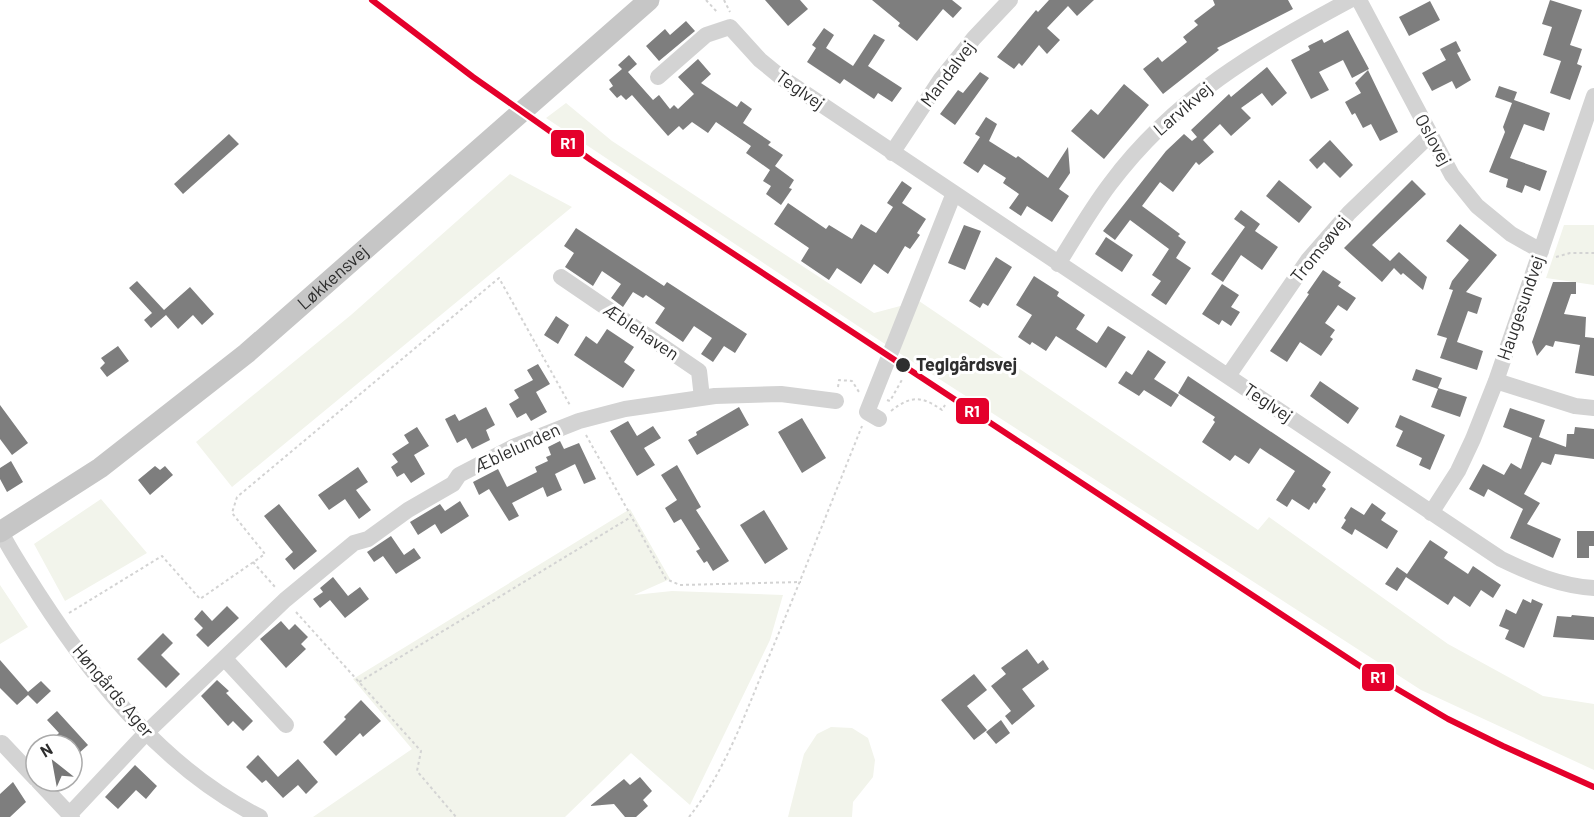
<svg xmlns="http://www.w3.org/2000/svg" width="1594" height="817" viewBox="0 0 1594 817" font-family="Barlow,sans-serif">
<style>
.green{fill:#f2f4eb}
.building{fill:#7e7e7e}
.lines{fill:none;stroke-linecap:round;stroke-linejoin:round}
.path{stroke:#d3d3d3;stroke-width:2;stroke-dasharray:3 3;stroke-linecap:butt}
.minor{stroke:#d3d3d3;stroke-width:16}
.major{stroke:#c6c6c6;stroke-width:21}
.rail-1-casing{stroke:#fff;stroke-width:10}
.rail-1{stroke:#e4002b;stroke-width:6}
.stop-dot{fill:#2e2e2e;stroke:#fff;stroke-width:2}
.labels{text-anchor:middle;stroke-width:6;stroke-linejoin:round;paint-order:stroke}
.street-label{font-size:18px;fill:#2e2e2e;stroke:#fff}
.stop-label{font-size:18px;font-weight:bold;fill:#2e2e2e;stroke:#fff;text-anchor:start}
.line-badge{stroke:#fff;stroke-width:2}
.badge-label{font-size:16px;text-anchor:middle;font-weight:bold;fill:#fff}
</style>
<rect width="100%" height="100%" fill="#fff"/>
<!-- green -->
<path class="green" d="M566 103 612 141 874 313 919 301 1258 530 1269 517 1448 644 1543 696 1594 704V770L1421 690 882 342 546 118Z
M510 174 572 207 232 487 196 442 351 315Z
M1564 225H1594V285L1546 278Z
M101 499 147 553 65 601 34 544Z
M630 509 670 579 634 595 672 591 783 595 770 640 690 805 631 753 565 817H313L412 749 353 679Z
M0 585 28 627 0 644Z
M831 727 852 728 868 738 875 760 873 777 853 802 852 817H788L804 754 817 734Z"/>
<!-- building -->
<path class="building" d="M765 0H800L808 9 788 26Z
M872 0H952L962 8 953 18 943 9 917 41 898 26 900 23Z
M1049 0H1094L1077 16 1068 6 1047 28 1060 40 1047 54 1039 45 1022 66 1019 63 1014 69 997 57 1036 10 1038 12Z
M1213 0H1288L1293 9 1217 48 1219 50 1163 94 1143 69 1158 57 1162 62 1187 42 1183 37 1198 25 1194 21 1215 5Z
M1550 0 1582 10 1570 45 1582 49 1577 64 1582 66 1570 100 1550 93 1561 61 1543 55 1552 27 1542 24Z
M1430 1 1440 20 1409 36 1399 17Z
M686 21 695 31 659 61 646 46 665 29 670 35Z
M824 28 834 35 826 48 853 66 874 34 885 40 868 66 902 88 892 102 878 93 874 99 844 79 840 84 807 62 816 48 812 45Z
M1348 30 1369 69 1352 78 1343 60 1319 72 1329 90 1311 99 1291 60 1310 50 1308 46 1322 39 1324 43Z
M1456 41 1461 51 1457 53 1471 80 1456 89 1452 81 1432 91 1422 73 1446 60 1440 49Z
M629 55 637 64 628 72 653 100 659 95 670 109 674 105 678 109 694 94 678 77 698 59 711 74 701 83 737 107 741 101 752 109 743 123 771 142 768 145 783 155 775 166 794 180 789 188 792 189 781 205 766 194 771 186 763 181 770 170 746 153 751 146 716 122 708 133 692 122 683 130 679 126 668 136 632 95 626 100 621 95 617 98 609 89 613 86 609 80 622 69 618 65Z
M1267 67 1287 93 1272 106 1262 93 1241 108 1251 118 1231 136 1220 124 1203 140 1214 152 1199 165 1196 162 1173 192 1160 182 1142 206 1180 234 1178 236 1186 242 1176 258 1191 268 1166 305 1151 295 1161 281 1152 275 1169 249 1130 220 1115 240 1103 231 1166 151 1184 134 1192 141 1197 137 1191 130 1229 94 1231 97Z
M1368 70 1398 132 1380 141 1371 124 1363 128 1355 113 1352 115 1345 102 1361 93 1355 83Z
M980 72 989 78 955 125 940 114 958 90 963 93Z
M1124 84 1149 105 1104 159 1071 131 1091 109 1098 115Z
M1499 86 1517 92 1514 100 1550 113 1544 131 1524 124 1510 158 1547 171 1540 191 1525 185 1522 193 1506 187 1508 179 1489 172 1505 132 1503 127 1512 103 1495 97Z
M986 117 997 124 989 141 1016 158 1018 156 1048 178 1068 147 1070 173 1059 189 1069 196 1052 222 1027 206 1021 216 1009 208 1019 194 1003 183 1006 178 984 164 978 173 963 163 980 137 975 134Z
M229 134 239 144 183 194 174 184Z
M1330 140 1353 165 1340 178 1324 162 1317 169 1309 160Z
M1279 180 1312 207 1299 223 1266 196Z
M1412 180 1426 194 1372 245 1390 261 1399 252 1427 277 1423 290 1403 273 1401 275 1394 268 1382 282 1344 248Z
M902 181 912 188 902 203 926 219 917 233 920 235 910 249 905 246 888 274 874 264 861 284 837 268 829 280 801 261 809 248 774 224 788 203 826 229 829 225 852 239 861 224 876 233 893 207 887 203Z
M1241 210 1260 224 1255 231 1278 247 1262 270 1241 255 1223 282 1211 274 1245 227 1234 219Z
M1460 224 1497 255 1466 292 1482 298 1477 314 1468 311 1457 342 1483 351 1477 370 1440 358 1447 338 1437 335 1453 290 1449 289 1452 281 1469 260 1446 241Z
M964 225 981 231 965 270 948 263Z
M576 228 664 286 667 282 747 334 735 353 724 346 713 362 701 354 712 338 694 326 683 342 655 323 665 308 646 295 643 298 633 292 623 307 611 298 621 284 602 271 593 286 565 267 574 253 564 246Z
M1106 237 1133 255 1122 272 1095 254Z
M996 257 1012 267 988 306 983 303 980 308 969 301Z
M1323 270 1341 282 1338 286 1356 298 1347 311 1338 305 1325 323 1335 330 1330 337 1333 339 1321 356 1300 342 1287 362 1270 351 1309 294 1307 293Z
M1034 276 1059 292 1057 296 1085 315 1076 329 1097 343 1108 326 1126 337 1106 368 1056 336 1046 351 1032 342 1030 345 1018 337 1032 315 1016 305Z
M137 281 164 310 190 287 214 314 202 325 193 315 178 329 166 315 151 328 144 320 152 313 129 288Z
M1553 282H1576V294H1571L1564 314 1586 317 1585 337 1594 338V376L1575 373 1580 345 1555 341 1553 347 1546 345 1537 356 1532 342Z
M1222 284 1239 295 1231 307 1240 312 1231 326 1222 320 1219 325 1202 314Z
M556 316 569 325 558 344 544 335Z
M607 329 634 347 624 362 635 370 623 388 574 355 586 336 597 344Z
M118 346 129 361 107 377 100 368 105 363 101 358Z
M1148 350 1166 362 1154 379 1179 395 1171 407 1144 390 1139 396 1118 383 1126 371 1132 375Z
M538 364 550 384 536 392 547 412 531 421 526 413 517 418 509 404 519 398 514 390 533 380 527 370Z
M1416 369 1442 378 1438 388 1467 397 1460 417 1431 407 1438 389 1412 380Z
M1188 376 1331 472 1322 486 1326 489 1316 504 1314 502 1309 510 1292 499 1287 507 1276 500 1295 471 1260 448 1249 464 1235 455 1230 461 1202 442 1215 422 1213 420 1215 417 1178 393Z
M1320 381 1359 408 1348 424 1310 396Z
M0 405 28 443 12 455 0 439Z
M486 407 495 425 486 430 490 440 472 449 466 438 457 443 445 419 455 414 459 421Z
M739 407 749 425 697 455 688 440 697 435 696 432Z
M1510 408 1545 420 1539 437 1566 447 1567 434H1574L1575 427 1594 429V459L1555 454 1551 465 1542 462 1524 494 1540 503 1527 524 1561 539 1553 558 1510 538 1523 509 1488 489 1484 497 1469 489 1483 464 1504 475 1511 463 1521 469 1532 438 1503 427Z
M1400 415 1445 435 1430 470 1419 465 1422 458 1396 446 1403 431 1395 427Z
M802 418 826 458 802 473 778 432Z
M628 421 637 436 653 426 661 438 644 448 655 465 637 476 610 431Z
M417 427 429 446 414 455 425 474 411 483 404 473 397 477 391 467 398 462 392 454 409 443 404 435Z
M560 441 564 449 579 443 596 479 584 484 575 464 555 474 562 490 547 497 543 487 512 503 519 516 509 521 489 489 479 495 473 482 498 469 507 487 537 472 535 467 548 461 546 457 551 455 548 447Z
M11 461 23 482 7 492 0 479V468Z
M677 465 701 507 696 510 729 561 713 571 707 561 704 563 696 551 700 549 681 519 674 523 665 508 677 500 661 475Z
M155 466 160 470 165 466 173 475 150 495 138 480Z
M358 467 368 482 356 490 371 510 359 519 345 499 329 510 318 495Z
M460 501 469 516 441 534 435 524 418 535 410 522 440 504 445 511Z
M1372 503 1386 513 1381 520 1398 531 1387 549 1355 529 1352 535 1341 528 1346 520 1344 518 1351 507 1364 515Z
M279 504 317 551 294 570 285 559 293 552 264 516Z
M764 510 788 549 765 564 740 525Z
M1577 531H1594V546H1589V558H1577Z
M391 536 404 555 414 548 421 558 396 574 383 556 374 562 367 552Z
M1430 540 1448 552 1444 558 1468 574 1473 566 1501 585 1493 598 1481 590 1470 607 1454 596 1448 605 1406 577 1397 591 1385 584 1397 567 1407 574Z
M333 577 348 596 360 587 369 599 345 618 330 600 320 608 313 599 323 592 320 588Z
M1523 599 1531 603 1532 599 1543 604 1524 648 1505 639 1509 630 1499 626 1506 609 1516 614Z
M227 606 239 618 208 647 196 635 203 628 194 619 202 610 212 621Z
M1572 615 1594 617V640L1553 637 1557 616 1571 617Z
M281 621 289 630 295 624 308 637 301 644 306 649 286 668 260 639Z
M163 633 173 643 161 655 180 674 166 688 137 659Z
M1027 649 1038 664 1043 660 1049 669 1022 689 1035 706 1012 725 1005 716 1011 711 991 686 1006 674 1001 668Z
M0 660 28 692 41 681 51 691 37 704 28 695 17 705 0 688Z
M974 674 987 690 967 706 987 730 974 740 941 700Z
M217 680 229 691 226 693 253 721 243 731 233 721 228 726 201 696Z
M361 700 381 721 363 737 360 733 336 756 323 742 346 719 344 717Z
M57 711 88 745 78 754 72 745H46L59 733 47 720Z
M1001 720 1010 733 996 744 986 732Z
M258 755 278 777 298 759 318 782 306 794 298 785 283 798 266 780 262 783 246 767Z
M135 765 157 786 146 799 136 790 118 809 105 797Z
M640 777 652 791 643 800 648 806 636 817H625L614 804 590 806 624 779 630 785Z
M13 782 26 802 10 817H0V794Z"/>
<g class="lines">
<!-- path -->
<path class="path" d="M706 0 718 13
M724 0 730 12
M1556 257 1570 253H1594
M838 387 839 380 852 381 859 392
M887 400 890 401 903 378
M891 411C911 395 922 396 942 410L945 405
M586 435 666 579 680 585 801 582
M253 562 275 587
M296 612 421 751 417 771 456 817
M69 613 162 556 200 599 265 554 232 513 237 497 499 278 571 407
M359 682 631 517
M689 817C723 774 742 722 763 671 797 590 829 508 862 426"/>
<!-- minor -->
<path class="minor" d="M1359 0 1452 175 1477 206 1511 234 1541 251
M658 77 706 35 730 27 760 60 782 78 1501 559C1530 573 1560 586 1594 588
M892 153 941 79 974 38 1010 0
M1058 264C1075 237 1091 209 1110 184 1175 97 1257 50 1350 0
M561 277 699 371 702 398
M1228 376 1308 260 1349 213 1430 135
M1496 381 1575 406 1594 408
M879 419 867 412 954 193
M1431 513 1458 471 1473 439 1496 381 1594 96
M1 532C12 554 26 574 39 595 96 683 165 769 260 817
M225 659 286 725
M2 743 36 779
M38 781 72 817
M69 815 146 733 285 600 354 543 368 539 408 510 453 484 459 475 513 447 579 421 625 409 715 396 781 394 836 401"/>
<!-- major -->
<path class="major" id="s1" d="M0 532 100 468 247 353 649 0"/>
<!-- rail-1 casing -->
<g class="rail-1-casing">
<path id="rail-1" d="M372 0 473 77 591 160 1375 676 1448 719 1503 746 1594 787"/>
</g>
<!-- rail-1 -->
<use href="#rail-1" class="rail-1"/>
</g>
<!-- markers -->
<circle class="stop-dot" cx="903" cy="365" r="8"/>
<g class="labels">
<!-- street labels -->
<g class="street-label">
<text transform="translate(948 74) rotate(-53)" y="6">Mandalvej</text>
<text transform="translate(800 90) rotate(35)" y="6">Teglvej</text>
<text transform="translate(1183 109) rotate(-41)" y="6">Larvikvej</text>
<text transform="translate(1433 140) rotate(61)" y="6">Oslovej</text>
<text transform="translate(1320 249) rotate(-51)" y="6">Tromsøvej</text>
<text dy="6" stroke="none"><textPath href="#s1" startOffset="420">Løkkensvej</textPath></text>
<text transform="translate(1521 308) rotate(-71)" y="6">Haugesundvej</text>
<text transform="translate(641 332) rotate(34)" y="6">Æblehaven</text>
<text transform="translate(1268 403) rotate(34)" y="6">Teglvej</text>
<text transform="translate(517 448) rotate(-25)" y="6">Æblelunden</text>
<text transform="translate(113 691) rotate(50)" y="6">Høngårds Ager</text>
</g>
<!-- stop labels -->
<g class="stop-label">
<text x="916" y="371">Teglgårdsvej</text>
</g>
</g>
<g class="line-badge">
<rect x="550" y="129" width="35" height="29" rx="6" fill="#e4002b"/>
<rect x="955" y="397" width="35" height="28" rx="6" fill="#e4002b"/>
<rect x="1361" y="663" width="34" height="29" rx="6" fill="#e4002b"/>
</g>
<g class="badge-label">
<text x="568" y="149">R1</text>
<text x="972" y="417">R1</text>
<text x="1378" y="683">R1</text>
</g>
<!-- north arrow -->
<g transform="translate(54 763) rotate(329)"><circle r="28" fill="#ffffff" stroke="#ababab" stroke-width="1.5"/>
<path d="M0-4.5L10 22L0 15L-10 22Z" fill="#777777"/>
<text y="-9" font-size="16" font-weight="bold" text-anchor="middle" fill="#2e2e2e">N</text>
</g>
</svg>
